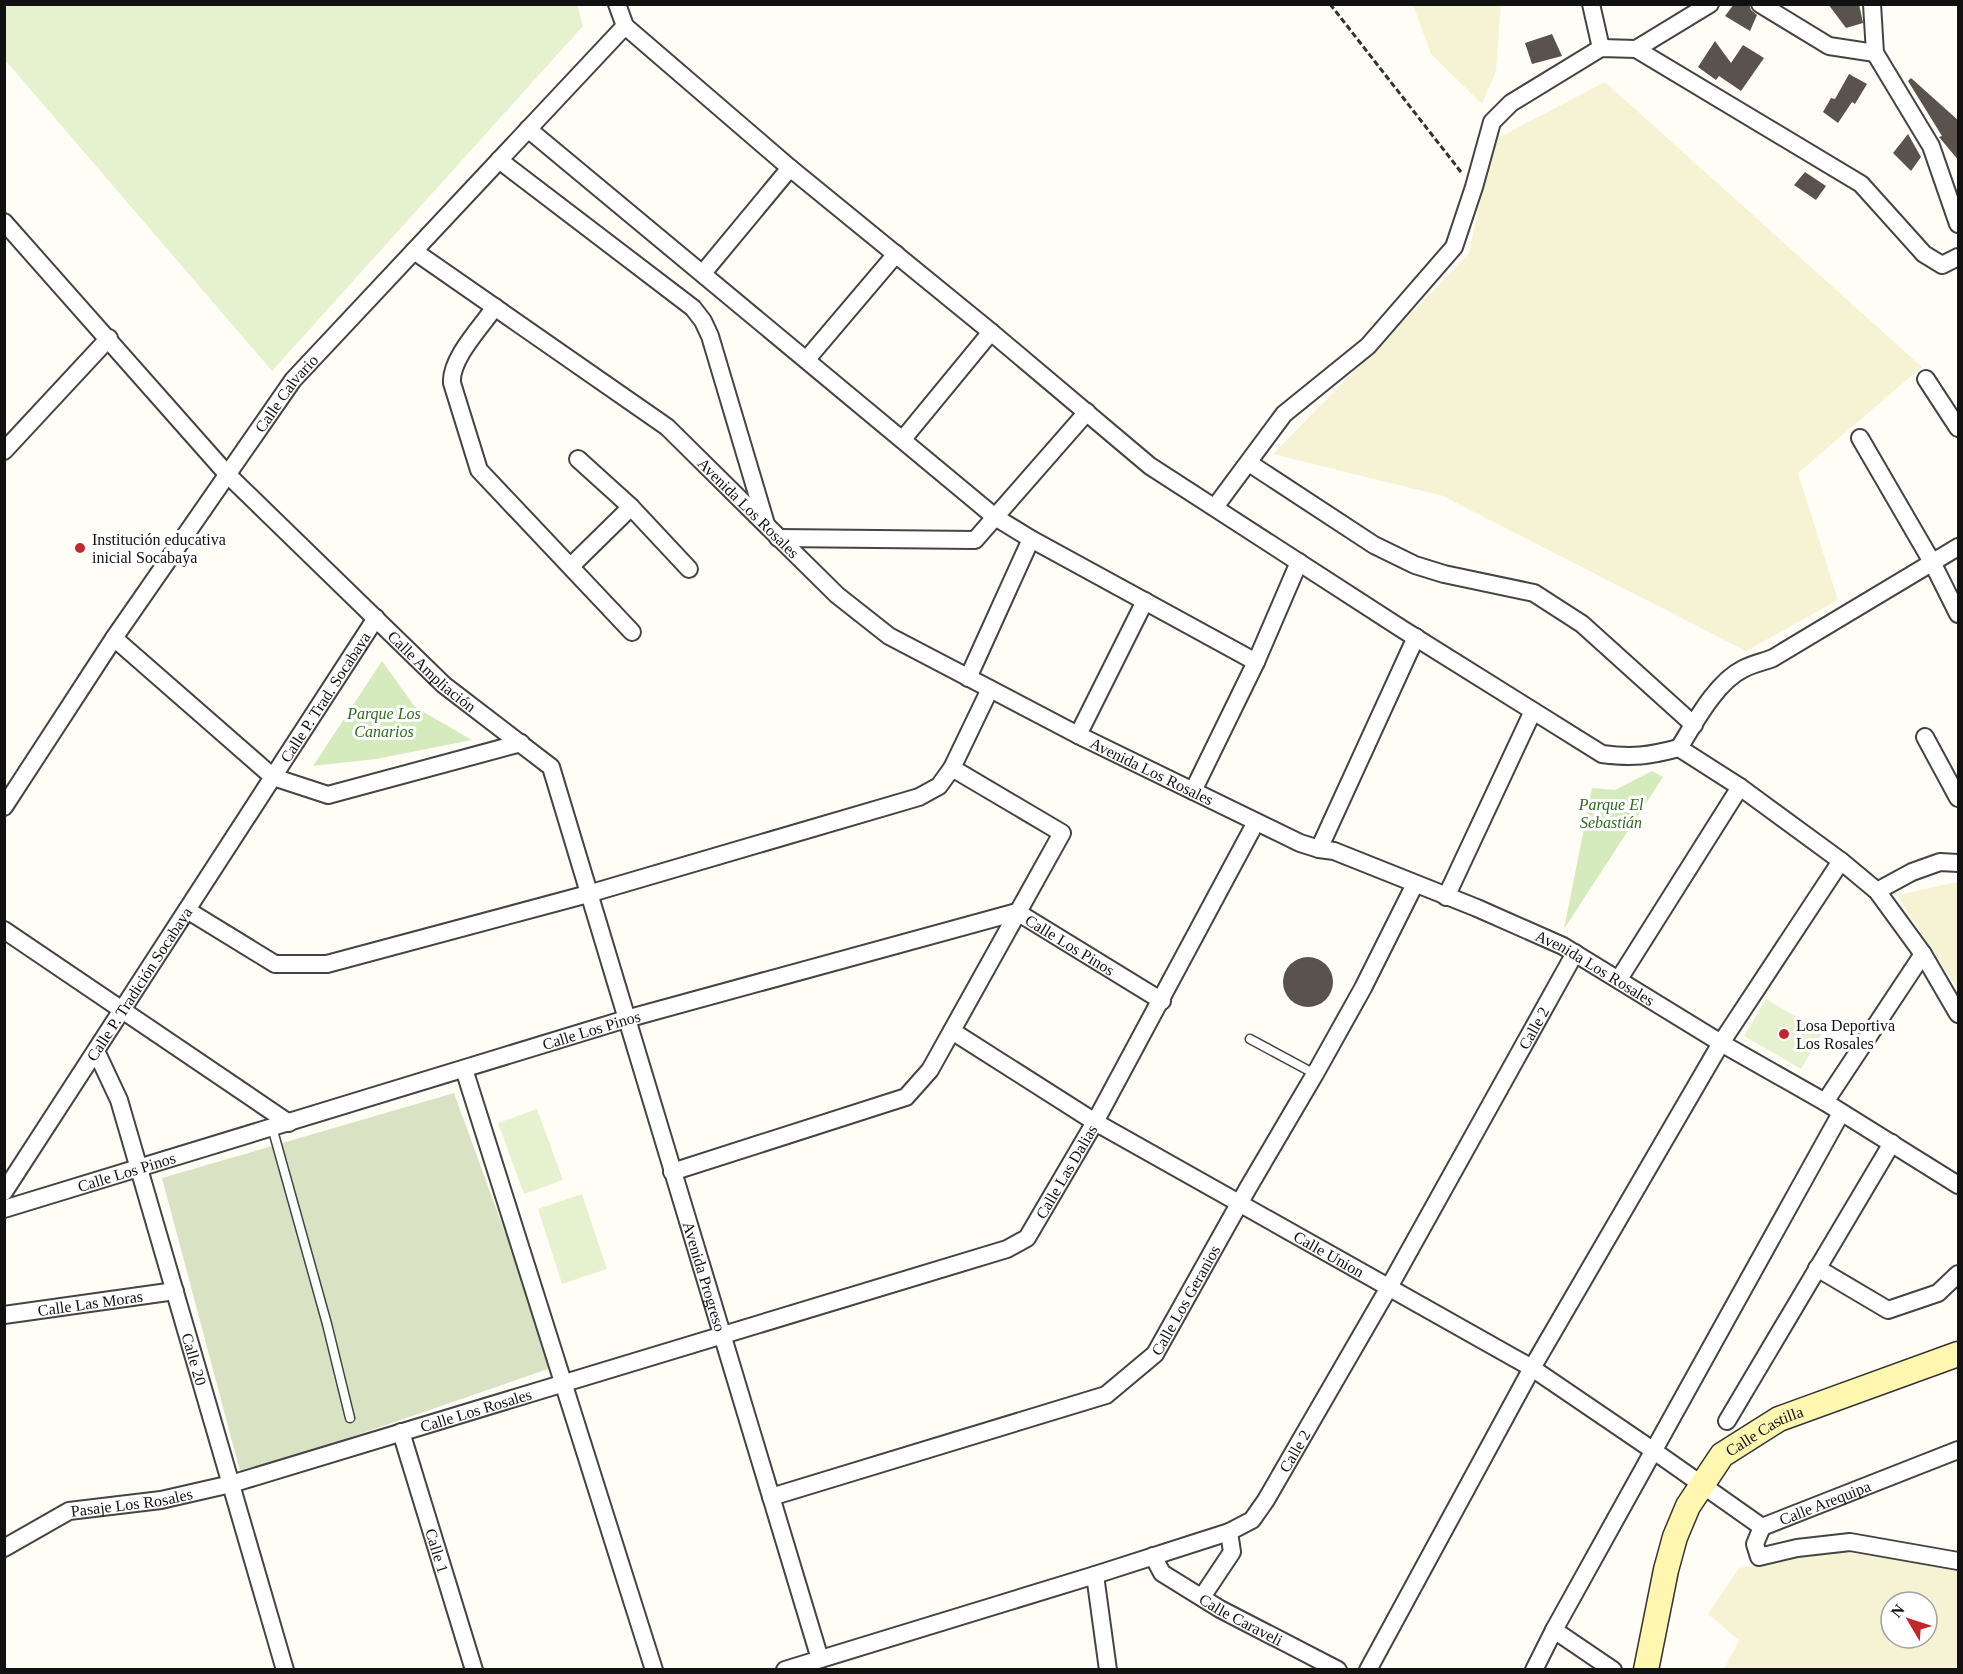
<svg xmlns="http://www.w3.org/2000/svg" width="1963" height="1674" viewBox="0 0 1963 1674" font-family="'Times New Roman',serif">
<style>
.farmland{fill:#f6f3d4;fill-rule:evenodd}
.green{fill:#d5ebbd}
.cemetery{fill:#d9e3c4}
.pitch{fill:#e6f2cf}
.building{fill:#5a524d}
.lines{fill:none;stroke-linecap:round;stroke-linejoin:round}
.lane-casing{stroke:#444;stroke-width:11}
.street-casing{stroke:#444;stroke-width:20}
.secondary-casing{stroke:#333;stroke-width:27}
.path{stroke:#333;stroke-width:3;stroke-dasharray:6 3;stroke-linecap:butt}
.lane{stroke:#fff;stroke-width:8}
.street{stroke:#fff;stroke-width:16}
.secondary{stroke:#fff6b0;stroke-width:24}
.poi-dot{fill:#c4262e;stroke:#fff;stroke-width:2}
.labels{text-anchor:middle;stroke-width:6;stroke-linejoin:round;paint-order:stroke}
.street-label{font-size:16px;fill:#111;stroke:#fff}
.poi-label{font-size:16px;fill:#111;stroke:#fff;text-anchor:start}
.park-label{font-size:16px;font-style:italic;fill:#2f6b1f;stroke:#fff}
</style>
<rect width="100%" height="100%" fill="#fffdf5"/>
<!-- farmland -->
<path class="farmland" d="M1413 5H1501L1496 71 1482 104 1431 54Z
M1605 82 1922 367 1798 473 1838 600 1746 651 1443 496 1273 454 1469 254 1492 141Z
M1958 882V990L1897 895Z
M1834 1551 1958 1567V1669H1724L1739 1640 1708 1614 1739 1568ZM1891 1602H1927V1638H1891Z"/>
<!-- green -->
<path class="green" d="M382 661 415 707 472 740 376 759 313 766Z
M1652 771 1663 777 1564 929 1592 788 1615 790Z"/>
<!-- cemetery -->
<path class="cemetery" d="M454 1093 554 1367 241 1475 162 1178Z"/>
<!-- pitch -->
<path class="pitch" d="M577 4 583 26 272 371 5 60 4 6 6 5Z
M1766 999 1823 1032 1801 1069 1744 1036Z
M537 1109 563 1180 524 1194 498 1123Z
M582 1194 607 1269 562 1284 538 1209Z"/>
<!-- building -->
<path class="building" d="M1734 4H1749L1751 10 1757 15 1750 31 1725 16Z
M1828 4H1859L1863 23 1846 28Z
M1552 34 1562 56 1532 64 1525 43Z
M1715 41 1731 63 1743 45 1764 58 1741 91 1719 76 1716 80 1698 67Z
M1849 74 1867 84 1855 104 1852 102 1838 123 1823 112 1831 98 1835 99Z
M1911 78 1959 121V161L1939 137 1942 136 1908 81Z
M1908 134 1921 157 1911 171 1893 153Z
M1805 172 1826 186 1816 200 1794 185Z
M1283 982a25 25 0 1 1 50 0a25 25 0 1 1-50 0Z"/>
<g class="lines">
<!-- lane casing -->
<g class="lane-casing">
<path id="lane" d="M1250 1039 1315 1074
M272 1127 327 1324 350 1418"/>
</g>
<!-- street casing -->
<g class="street-casing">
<g id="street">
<path d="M617 4 625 26 790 168 991 332 1150 466 1402 629 1602 754C1633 758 1648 756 1679 748L1740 787 1841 861 1877 891 1923 954 1958 1014"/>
<path d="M1591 4 1601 48"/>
<path d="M1760 4 1829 46 1875 53"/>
<path d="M1872 4 1875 53 1931 146 1958 224"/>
<path d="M1636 49 1710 4"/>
<path d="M528 129 995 517 1031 539 1256 662"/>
<path d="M499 160 693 308 703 321 710 336 766 524"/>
<path id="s1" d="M4 222 227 474 444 685 551 767 820 1659"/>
<path id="s2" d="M414 251 667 427 837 595 889 636 1078 735 1300 843 1319 849 1334 851 1477 908 1563 946 1721 1043 1825 1102 1958 1185"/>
<path d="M703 273 790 168"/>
<path d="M495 307C481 327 450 359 452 383L479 470 632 632"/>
<path d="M807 359 896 254"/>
<path d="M1926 379 1958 428"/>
<path d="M1860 438 1932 562 1958 614"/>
<path d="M903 439 991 332"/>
<path d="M4 451 109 338"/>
<path d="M578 459 631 507 689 569"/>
<path d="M1249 463 1374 545 1415 565 1444 574 1534 593 1582 624 1694 725"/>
<path d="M1215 507 1284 414 1368 346 1454 247 1474 187 1492 122 1511 103 1601 48 1636 49 1861 184 1924 254 1942 265 1958 257"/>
<path d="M778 538 975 540 1087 412"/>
<path d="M571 566 631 507"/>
<path d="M114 638 273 777 328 795 521 743"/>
<path d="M968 678 1031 539"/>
<path d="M1078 735 1145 601"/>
<path d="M1925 737 1958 798"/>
<path d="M1679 748C1694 724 1716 682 1743 669 1752 664 1763 662 1773 658L1958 547"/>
<path d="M1193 791 1256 662 1299 562"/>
<path id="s3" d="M4 807 114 638 293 380 625 26"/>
<path d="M1319 849 1416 637"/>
<path d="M1877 891 1912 872 1940 862 1958 863"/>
<path d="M1446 897 1533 711"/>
<path d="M187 910 275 964H327L588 894 919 797 939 786 952 768 990 689"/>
<path d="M4 930 289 1123"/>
<path d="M1619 979 1740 787"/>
<path id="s4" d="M952 1031 1095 1122 1532 1368 1654 1451 1762 1527 1958 1450"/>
<path id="s5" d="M96 1051 119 1100 285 1670"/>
<path d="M464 1069 654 1670"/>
<path d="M1825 1102 1923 954"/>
<path d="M672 1172 906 1097 930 1070 1062 833 952 768"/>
<path id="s6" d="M4 1192 376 618"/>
<path id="s7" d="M4 1209 626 1019 1017 912 1162 1001"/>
<path d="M1817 1268 1888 1310 1938 1293 1958 1274"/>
<path id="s8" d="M4 1315 175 1291"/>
<path d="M1727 1421 1892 1143"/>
<path id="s9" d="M401 1432 474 1670"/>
<path id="s10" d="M771 1497 1106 1395 1155 1354 1248 1188 1315 1074 1363 988 1415 884"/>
<path d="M1762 1527 1755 1544 1759 1557 1797 1548 1850 1542 1958 1561"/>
<path id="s11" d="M4 1548 69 1511 161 1500 231 1484 1007 1249 1027 1238 1095 1122 1256 822"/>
<path id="s12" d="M1153 1556 1162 1573 1220 1609 1338 1670"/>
<path d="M1095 1575 1108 1670"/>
<path d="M1202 1597 1232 1552 1229 1532"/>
<path d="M1554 1630 1613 1670"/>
<path id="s13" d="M785 1670 1095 1575 1229 1532 1252 1520 1266 1500 1388 1289 1575 953"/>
<path d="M1368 1670 1532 1368 1721 1043 1841 861"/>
<path d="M1534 1670 1554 1630 1841 1113"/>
</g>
</g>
<!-- secondary casing -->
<g class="secondary-casing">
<g id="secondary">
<path id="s14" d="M1646 1670 1666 1570 1675 1537 1688 1506 1722 1455 1779 1419 1958 1354"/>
</g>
</g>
<!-- path -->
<path class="path" d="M1330 4 1461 172"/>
<!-- lane -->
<use href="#lane" class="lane"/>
<!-- street -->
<use href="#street" class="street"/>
<!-- secondary -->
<use href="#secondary" class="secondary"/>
</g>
<!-- markers -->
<g class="poi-dot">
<circle cx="80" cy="548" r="6"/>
<circle cx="1784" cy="1034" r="6"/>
</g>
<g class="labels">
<!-- street labels -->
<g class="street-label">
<text dy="6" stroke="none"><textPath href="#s3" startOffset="501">Calle Calvario</textPath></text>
<text dy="6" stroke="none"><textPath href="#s2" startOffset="423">Avenida Los Rosales</textPath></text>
<text dy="6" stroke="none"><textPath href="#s1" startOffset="621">Calle Ampliación</textPath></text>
<text dy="6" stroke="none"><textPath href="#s6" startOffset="590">Calle P. Trad. Socabaya</textPath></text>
<text dy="6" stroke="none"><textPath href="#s2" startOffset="909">Avenida Los Rosales</textPath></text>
<text dy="6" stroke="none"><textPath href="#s7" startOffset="1118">Calle Los Pinos</textPath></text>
<text dy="6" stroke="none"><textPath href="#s2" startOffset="1395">Avenida Los Rosales</textPath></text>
<text dy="6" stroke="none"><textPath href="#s6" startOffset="248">Calle P. Tradición Socabaya</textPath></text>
<text dy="6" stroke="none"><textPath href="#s13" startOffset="1058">Calle 2</textPath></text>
<text dy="6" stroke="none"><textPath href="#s7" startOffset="614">Calle Los Pinos</textPath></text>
<text dy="6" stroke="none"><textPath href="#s11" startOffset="1150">Calle Las Dalias</textPath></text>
<text dy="6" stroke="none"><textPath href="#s7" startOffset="128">Calle Los Pinos</textPath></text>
<text dy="6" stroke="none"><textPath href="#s4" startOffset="438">Calle Union</textPath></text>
<text dy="6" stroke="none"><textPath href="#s1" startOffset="1306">Avenida Progreso</textPath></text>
<text dy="6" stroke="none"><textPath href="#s10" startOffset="476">Calle Los Geranios</textPath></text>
<text dy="6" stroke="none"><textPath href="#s8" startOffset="87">Calle Las Moras</textPath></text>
<text dy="6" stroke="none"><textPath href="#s5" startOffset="324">Calle 20</textPath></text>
<text dy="6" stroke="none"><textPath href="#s11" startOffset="495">Calle Los Rosales</textPath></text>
<text dy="6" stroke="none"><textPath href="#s14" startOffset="280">Calle Castilla</textPath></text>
<text dy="6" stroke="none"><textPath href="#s13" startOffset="572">Calle 2</textPath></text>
<text dy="6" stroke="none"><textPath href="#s4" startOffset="1018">Calle Arequipa</textPath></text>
<text dy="6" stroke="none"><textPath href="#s11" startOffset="138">Pasaje Los Rosales</textPath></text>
<text dy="6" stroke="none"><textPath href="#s9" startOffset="124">Calle 1</textPath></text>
<text dy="6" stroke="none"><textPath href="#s12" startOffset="111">Calle Caraveli</textPath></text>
</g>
<!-- poi labels -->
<g class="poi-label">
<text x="92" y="545">Institución educativa<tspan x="92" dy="18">inicial Socabaya</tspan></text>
<text x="1796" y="1031">Losa Deportiva<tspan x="1796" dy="18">Los Rosales</tspan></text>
</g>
<!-- park labels -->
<g class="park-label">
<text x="384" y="719">Parque Los<tspan x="384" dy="18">Canarios</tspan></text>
<text x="1611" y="810">Parque El<tspan x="1611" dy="18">Sebastián</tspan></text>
</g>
</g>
<!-- border -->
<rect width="1963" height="1674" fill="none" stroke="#111111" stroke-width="12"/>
<!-- north arrow -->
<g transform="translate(1909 1620) rotate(309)"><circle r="28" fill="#ffffff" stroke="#a0a0a0" stroke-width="1.5"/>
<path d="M0-4.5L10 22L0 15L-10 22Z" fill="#c4262e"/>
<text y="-9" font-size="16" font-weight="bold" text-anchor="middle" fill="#111111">N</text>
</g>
</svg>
